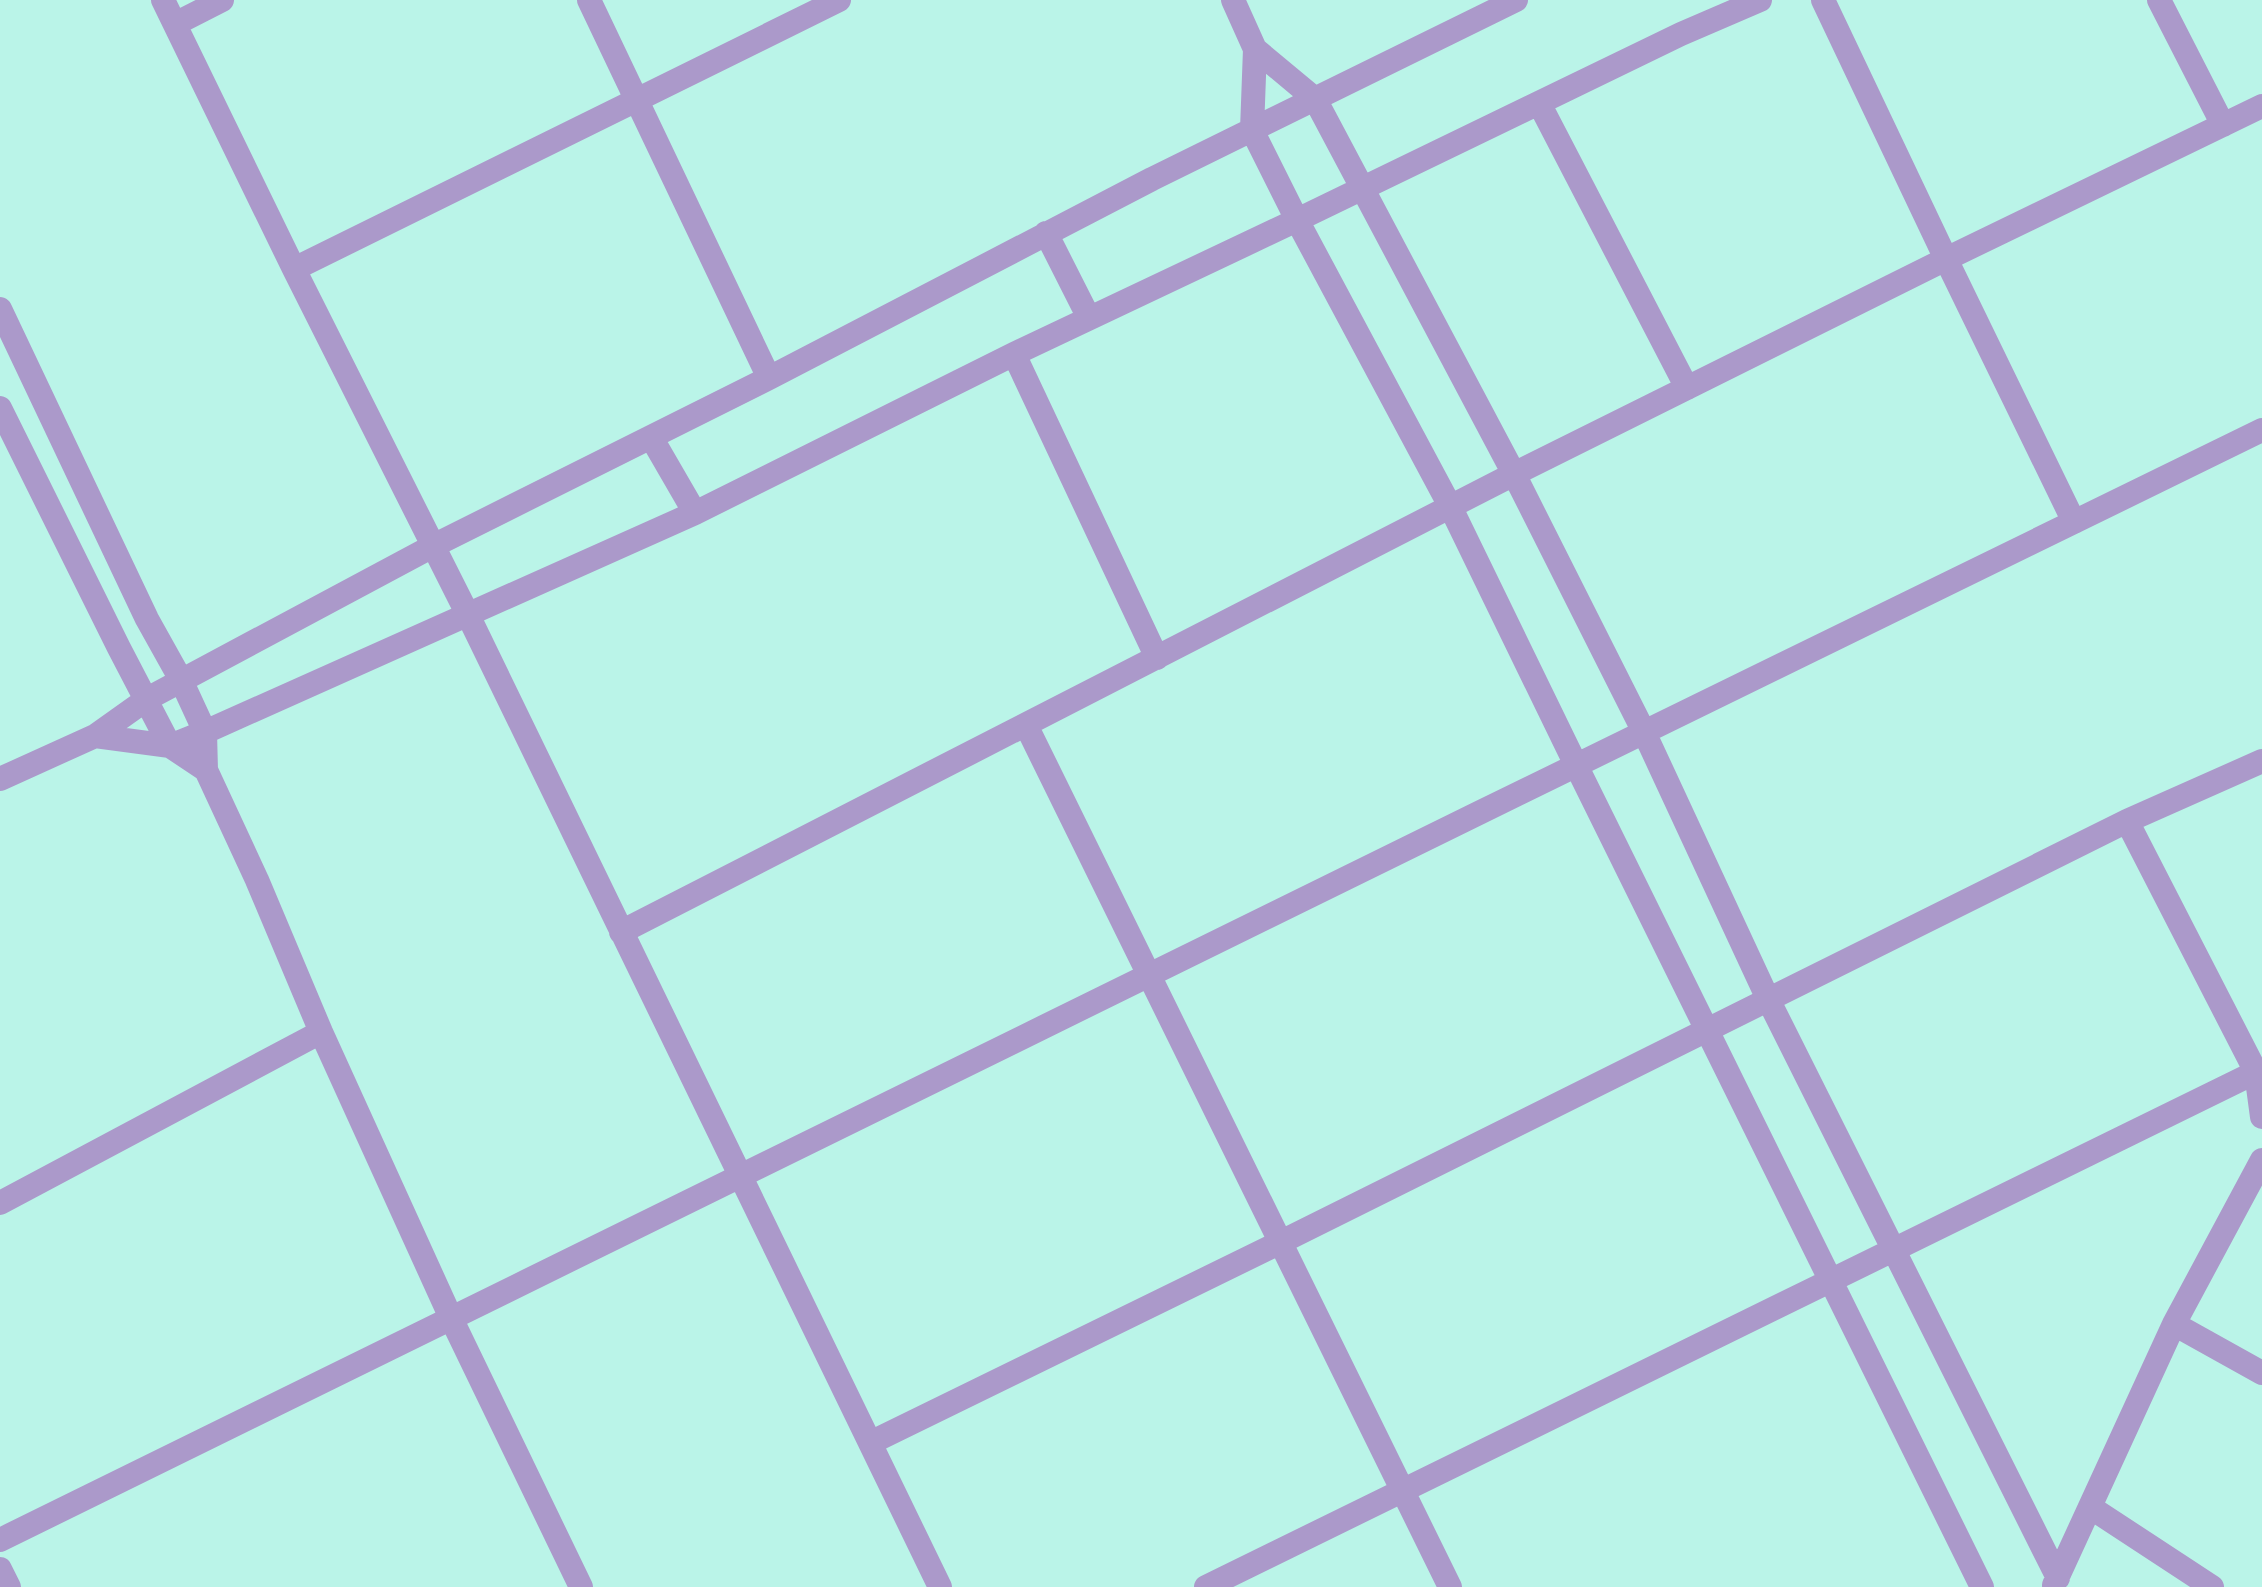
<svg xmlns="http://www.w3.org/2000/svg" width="2262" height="1587" viewBox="0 0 2262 1587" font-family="'DM Sans',sans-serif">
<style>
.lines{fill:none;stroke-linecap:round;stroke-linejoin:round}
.minor{stroke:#ab99ca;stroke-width:24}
</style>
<rect width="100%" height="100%" fill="#baf4e8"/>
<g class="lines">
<!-- minor -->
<path class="minor" d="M163 0 294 269 468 615 940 1587
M589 0 769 378
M1233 0 1255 49 1315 99 1514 474 1644 732 1768 999 2058 1578
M1823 0 1946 259 2074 522
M2159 0 2223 125
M175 24 222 0
M1255 49 1252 130 1297 220 1451 508 1576 765 1982 1587
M1539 103 1687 388
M1046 233 1089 318
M294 269 839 0
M0 309 147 619 181 680 205 732 206 770 257 880 321 1032 451 1318 581 1587
M1014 354 1157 658
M0 408 119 648 170 746 206 770
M651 437 695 513
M1026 725 1450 1587
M95 736 170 746 205 732 695 513 1014 354 1297 220 1681 34 1760 0
M0 779 95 736 147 699 433 546 769 378 1152 179 1516 0
M2127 821 2256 1072 2262 1117
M621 932 1514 474 1946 259 2262 106
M0 1203 321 1032
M2174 1324 2262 1373
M870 1443 1281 1242 2127 821 2262 761
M2090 1507 2212 1587
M0 1540C754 1169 1507 798 2262 430
M0 1569 9 1587
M2054 1585 2174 1324 2262 1160
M1206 1587 2256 1072"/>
</g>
</svg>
